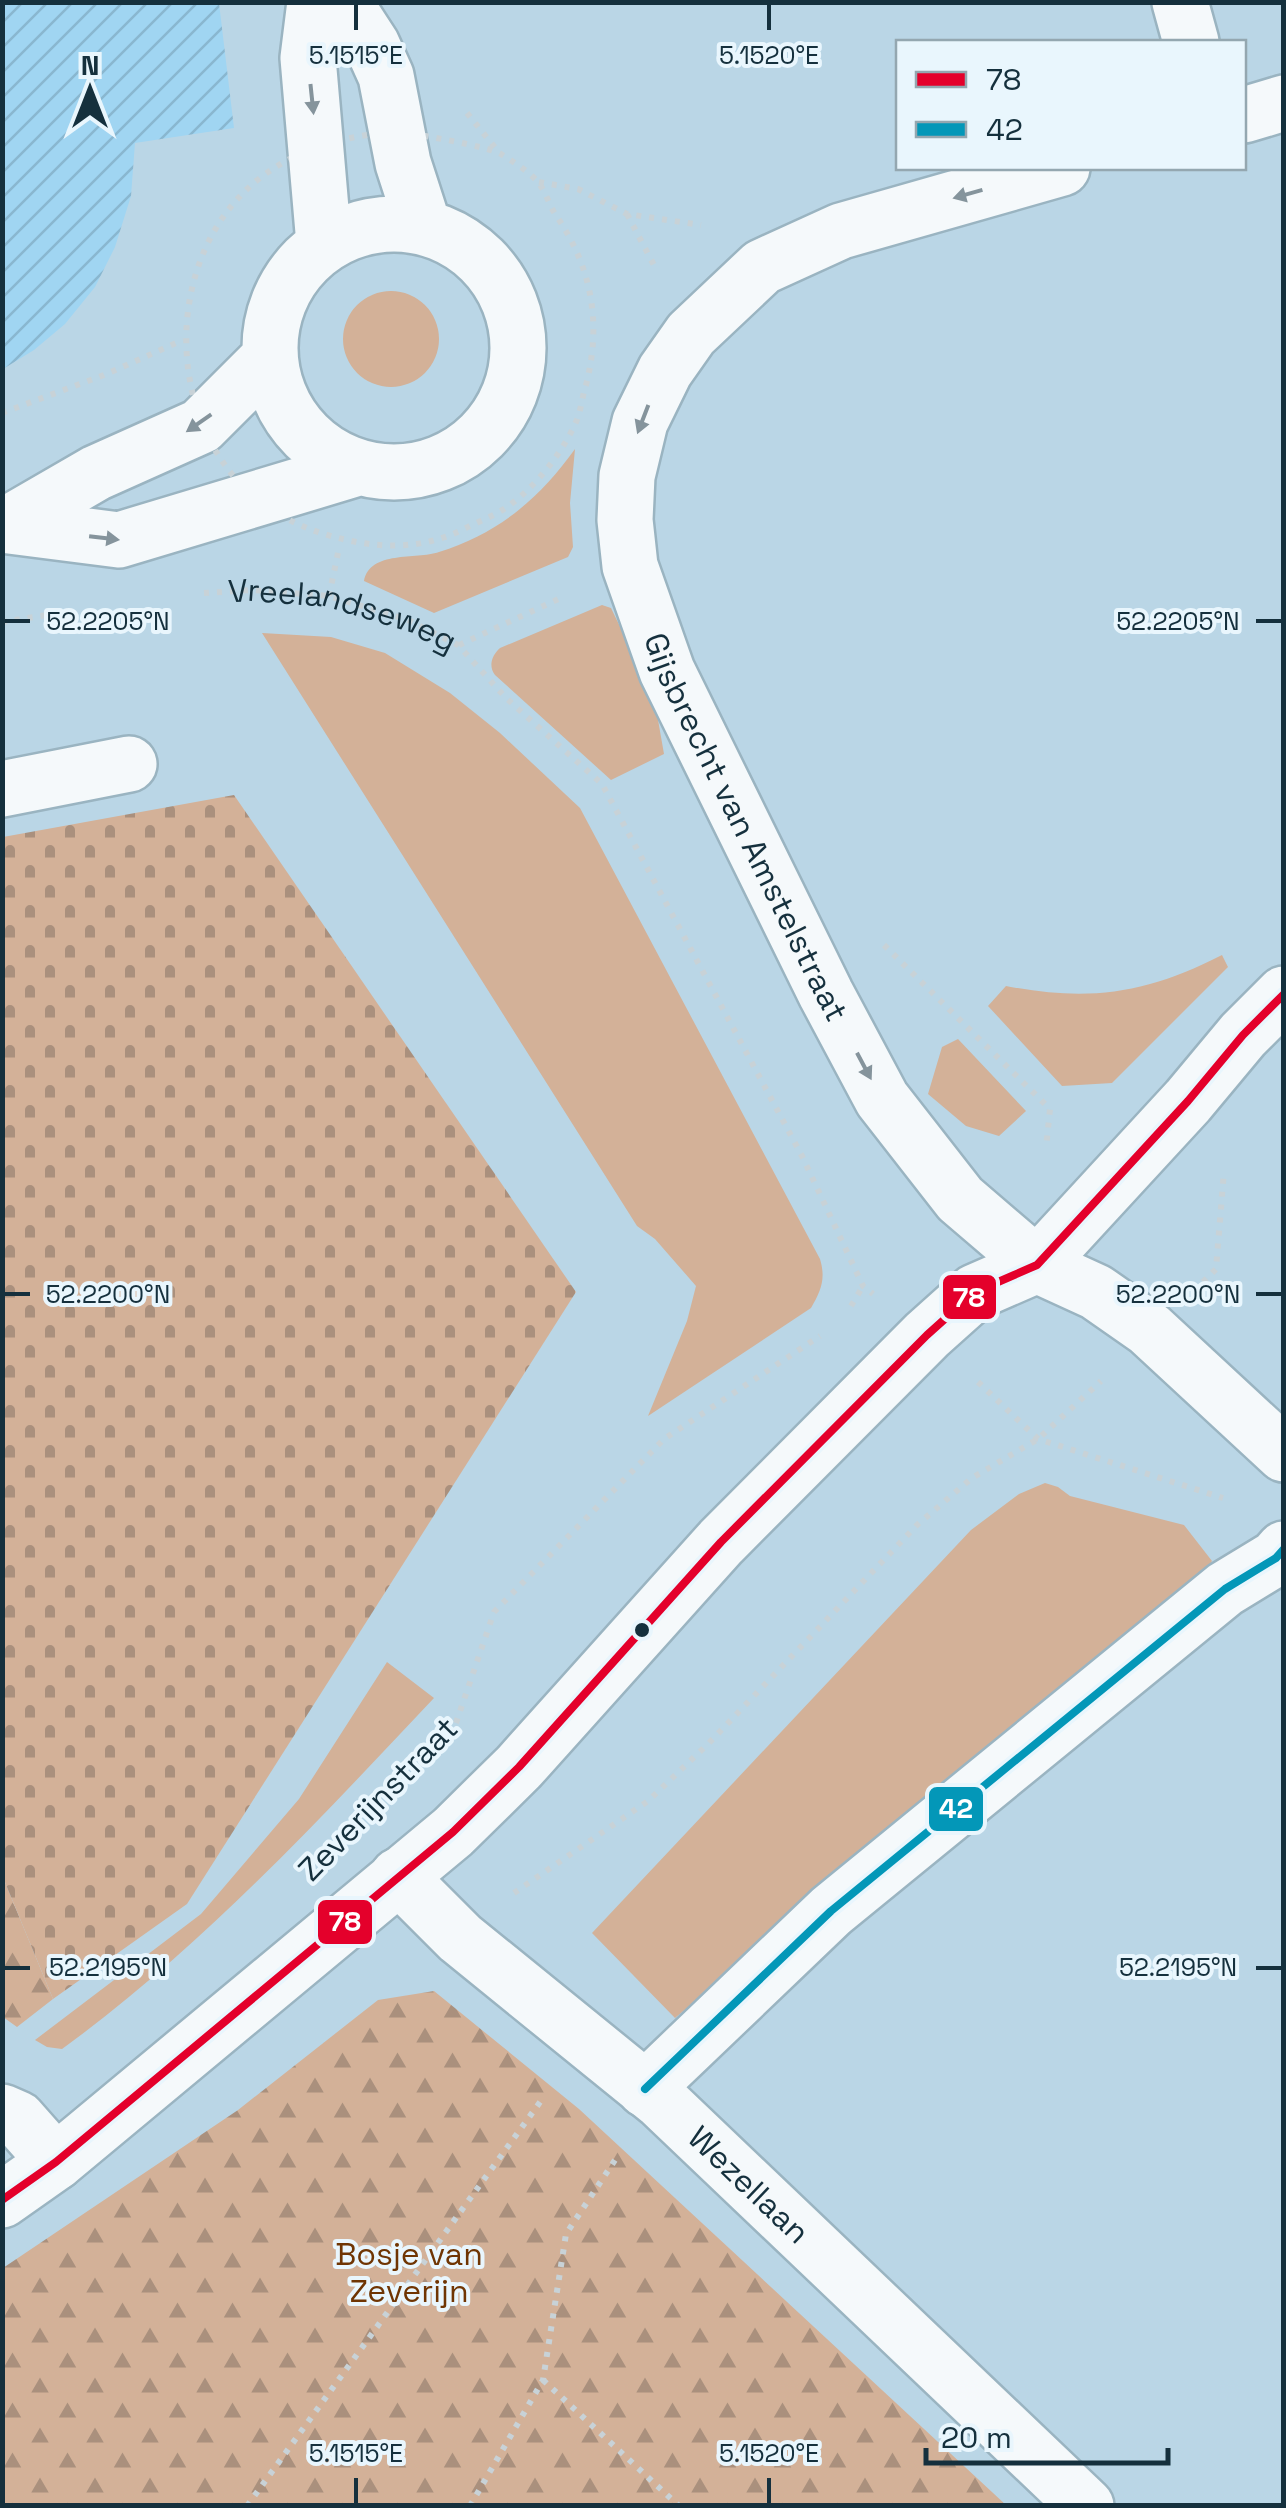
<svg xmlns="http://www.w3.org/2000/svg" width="1286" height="2508" viewBox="0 0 1286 2508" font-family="'Space Grotesk',sans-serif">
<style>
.industrial{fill:url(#industrial-furrows)}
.green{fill:#d3b198}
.forest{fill:url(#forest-firs)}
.cemetery{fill:url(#cemetery-stones)}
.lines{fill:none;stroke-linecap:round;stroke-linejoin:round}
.minor-casing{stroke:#9ab4c1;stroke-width:60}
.major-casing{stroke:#9ab4c1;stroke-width:60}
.path{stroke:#c8d2d7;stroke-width:6;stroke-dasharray:5 8;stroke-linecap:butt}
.minor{stroke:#f5f9fb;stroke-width:55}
.major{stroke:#f5f9fb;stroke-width:55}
.bus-1-casing{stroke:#e9f6fd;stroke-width:15}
.bus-2-casing{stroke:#e9f6fd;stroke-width:15}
.bus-1{stroke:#e4002b;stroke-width:8}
.bus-2{stroke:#0397b8;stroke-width:8}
.oneway{fill:#85949c}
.ticks{fill:none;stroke:#15303d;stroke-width:4}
.bus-dot{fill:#15303d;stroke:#e9f6fd;stroke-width:4}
.labels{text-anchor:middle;stroke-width:8;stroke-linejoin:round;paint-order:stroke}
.street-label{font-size:32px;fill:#15303d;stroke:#e9f6fd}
.park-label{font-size:32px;fill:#6f3503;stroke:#e9f6fd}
.ticks-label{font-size:25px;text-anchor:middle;fill:#15303d;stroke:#e9f6fd;stroke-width:8;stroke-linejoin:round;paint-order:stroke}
.line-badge{stroke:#e9f6fd;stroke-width:4}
.badge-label{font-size:28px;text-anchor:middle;font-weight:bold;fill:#fff}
</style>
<defs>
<pattern id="industrial-furrows" width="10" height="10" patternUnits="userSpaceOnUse" patternTransform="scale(2.5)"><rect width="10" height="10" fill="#a0d5f2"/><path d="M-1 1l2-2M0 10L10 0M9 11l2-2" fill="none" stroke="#89b7d0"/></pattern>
<pattern id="forest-firs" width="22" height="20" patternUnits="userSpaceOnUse" patternTransform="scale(2.5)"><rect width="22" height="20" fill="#d3b198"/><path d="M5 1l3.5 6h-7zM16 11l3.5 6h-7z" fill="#aa907d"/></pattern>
<pattern id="cemetery-stones" width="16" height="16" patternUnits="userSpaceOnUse" patternTransform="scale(2.5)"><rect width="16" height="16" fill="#d3b198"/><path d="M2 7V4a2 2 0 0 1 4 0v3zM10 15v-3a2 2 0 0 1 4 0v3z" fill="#aa907d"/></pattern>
</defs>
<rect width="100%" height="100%" fill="#bad6e6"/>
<!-- industrial -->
<path class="industrial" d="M3 2 219 3 234 128 135 143 131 196 115 247 95 287 65 324 34 350 3 369Z"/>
<!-- green -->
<path class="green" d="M343 339a48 48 0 1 1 96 0a48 48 0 1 1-96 0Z
M575 449 570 503 573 547 568 557 434 613 364 581C370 550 416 560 439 552 499 533 539 499 575 449Z
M602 605 611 608 654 697 664 754 611 780 495 675C488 666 492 655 500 648Z
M262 633 331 637 385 653 450 693 500 733 580 808 820 1259C826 1279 821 1291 811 1308L648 1416 687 1321 696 1286 655 1239 637 1226Z
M1222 955 1228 967 1112 1083 1062 1086 988 1006 1006 986C1089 1002 1146 994 1222 955Z
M958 1039 1026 1111 999 1136 966 1126 928 1094 942 1047Z
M1045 1483 1058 1487 1070 1496 1184 1525 1212 1561 1193 1587 675 2018 592 1933 971 1530 1019 1494Z
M387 1662 434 1698C317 1822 201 1948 62 2049L47 2047 35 2040 201 1914 299 1799Z"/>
<!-- forest -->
<path class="forest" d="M2 1875 53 1999 17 2027 3 2017Z
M434 1991 579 2109 1006 2505H3V2268L238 2110 378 2000Z"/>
<!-- cemetery -->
<path class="cemetery" d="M234 795 576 1292 187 1904 53 1999 2 1875 3 837Z"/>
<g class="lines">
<!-- minor casing -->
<g class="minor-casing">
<g id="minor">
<path d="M1180 2 1191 42"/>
<path d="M1244 115 1284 103"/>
<path id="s2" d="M1062 168 841 231 762 267 691 334 665 371 640 422 627 476 625 520 630 566 667 671 826 994 882 1099 960 1199 1037 1265 1096 1292 1149 1329 1284 1454"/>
<path d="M2 789 129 764"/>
<path id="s3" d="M398 1876 460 1938 662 2102 1086 2506"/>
<path d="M645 2089 831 1911 1225 1589 1276 1558 1284 1549"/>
<path d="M2 2112 18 2119 56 2162"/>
<path d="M2 2200 56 2162 453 1832 519 1767 721 1542 927 1335 975 1292 1037 1265 1188 1101 1243 1035 1284 994"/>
</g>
</g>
<!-- major casing -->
<g class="major-casing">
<path id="major" d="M315 2 308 58 324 244
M344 2 372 45 386 76 403 163 423 225
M270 348a124 124 0 1 1 248 0a124 124 0 1 1-248 0Z
M8 524 96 473 201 426 270 357
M2 525 119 540 358 468"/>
</g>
<!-- path -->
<g class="path">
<path d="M467 113 497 150"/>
<path d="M398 131C419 135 487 146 501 154 512 161 528 171 537 181 545 190 549 204 555 214 592 267 602 323 586 385 582 397 581 411 576 422 562 454 533 490 504 509 492 517 477 522 464 529 426 548 387 549 347 540 314 533 277 518 252 495 161 415 164 248 264 175 305 145 349 136 398 131Z"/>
<path d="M539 182 578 189 627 214 701 225"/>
<path d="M627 214 657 271"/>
<path d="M2 413 104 375 183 340"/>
<path id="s1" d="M204 593 253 590 329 596 408 620 458 645 506 698 602 784 802 1156 863 1286 873 1294"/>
<path d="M329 596 339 548"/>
<path d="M2 622 78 610"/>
<path d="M459 645 565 596"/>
<path d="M884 945 1050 1109 1046 1148"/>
<path d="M1203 1282 1216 1269 1224 1171"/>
<path d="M851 1306 863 1286"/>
<path d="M978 1382 1038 1439 1223 1498"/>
<path d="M456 1723 494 1612 664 1439 820 1336"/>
<path d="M514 1893 648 1801 709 1743 917 1525 972 1478 1038 1439 1101 1381"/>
<path d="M543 2380 679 2506"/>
<path d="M247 2506 543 2098"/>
<path d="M470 2506 543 2380 566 2234 619 2154"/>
</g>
<!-- minor -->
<use href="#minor" class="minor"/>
<!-- major -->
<use href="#major" class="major"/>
<!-- bus-1 casing -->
<g class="bus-1-casing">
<path id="bus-1" d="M2 2200 56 2162 453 1832 519 1767 721 1542 927 1335 975 1292 1037 1265 1188 1101 1243 1035 1284 994"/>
</g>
<!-- bus-2 casing -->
<g class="bus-2-casing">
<path id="bus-2" d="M645 2089 831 1911 1225 1589 1276 1558 1284 1549"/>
</g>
<!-- bus-1 -->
<use href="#bus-1" class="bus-1"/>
<!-- bus-2 -->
<use href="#bus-2" class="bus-2"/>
</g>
<!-- one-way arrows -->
<defs><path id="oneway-solid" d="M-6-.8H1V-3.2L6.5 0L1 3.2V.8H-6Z" transform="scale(2.5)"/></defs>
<g class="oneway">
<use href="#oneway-solid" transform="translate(312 99) rotate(84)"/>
<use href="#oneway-solid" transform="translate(968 194) rotate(164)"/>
<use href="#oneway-solid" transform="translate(643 419) rotate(111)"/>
<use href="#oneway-solid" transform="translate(199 423) rotate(145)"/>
<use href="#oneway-solid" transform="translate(104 538) rotate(7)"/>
<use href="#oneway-solid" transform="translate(864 1066) rotate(62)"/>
</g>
<!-- ticks -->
<path class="ticks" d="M356 5V30M769 5V30M5 621H30M1256 621H1281M5 1294H30M1256 1294H1281M5 1968H30M1256 1968H1281M356 2478V2503M769 2478V2503"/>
<!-- markers -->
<circle class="bus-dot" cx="642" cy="1630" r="9"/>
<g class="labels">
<!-- street labels -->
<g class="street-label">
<text dy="11" stroke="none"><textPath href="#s1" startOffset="142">Vreelandseweg</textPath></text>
<text dy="11" stroke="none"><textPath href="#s2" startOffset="948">Gijsbrecht van Amstelstraat</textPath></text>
<text transform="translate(378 1799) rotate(-46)" y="11">Zeverijnstraat</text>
<text dy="11" stroke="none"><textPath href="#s3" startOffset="468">Wezellaan</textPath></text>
</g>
<!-- park labels -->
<g class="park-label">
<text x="409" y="2265">Bosje van<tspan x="409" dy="37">Zeverijn</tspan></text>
</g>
</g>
<g class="ticks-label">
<text x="356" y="64">5.1515°E</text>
<text x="769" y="64">5.1520°E</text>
<text x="108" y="630">52.2205°N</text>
<text x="1178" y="630">52.2205°N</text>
<text x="108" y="1303">52.2200°N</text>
<text x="1178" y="1303">52.2200°N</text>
<text x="108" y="1976">52.2195°N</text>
<text x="1178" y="1976">52.2195°N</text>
<text x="356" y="2462">5.1515°E</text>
<text x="769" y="2462">5.1520°E</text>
</g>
<g class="line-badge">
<rect x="941" y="1273" width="57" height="48" rx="10" fill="#e4002b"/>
<rect x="927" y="1785" width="58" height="48" rx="10" fill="#0397b8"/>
<rect x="316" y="1898" width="58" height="48" rx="10" fill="#e4002b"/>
</g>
<g class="badge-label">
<text x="969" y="1307">78</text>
<text x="956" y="1818">42</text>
<text x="345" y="1931">78</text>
</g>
<!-- border -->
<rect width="1286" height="2508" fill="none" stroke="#15303d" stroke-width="10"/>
<!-- legend -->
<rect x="896" y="40" width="350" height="130" fill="#e9f6fd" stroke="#94a7b0" stroke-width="2.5"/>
<rect x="916" y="72" width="50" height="15" fill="#e4002b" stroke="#94a7b0" stroke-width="2.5"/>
<text x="986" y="90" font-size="30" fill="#15303d">78</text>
<rect x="916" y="122" width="50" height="15" fill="#0397b8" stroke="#94a7b0" stroke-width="2.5"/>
<text x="986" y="140" font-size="30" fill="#15303d">42</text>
<!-- north arrow -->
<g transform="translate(90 90)" stroke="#e9f6fd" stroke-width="8" paint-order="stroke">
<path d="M0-8L18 38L0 25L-18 38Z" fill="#15303d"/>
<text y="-15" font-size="28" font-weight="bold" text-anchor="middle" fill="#15303d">N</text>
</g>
<!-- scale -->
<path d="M926 2448v15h242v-15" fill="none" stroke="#15303d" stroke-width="5"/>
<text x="941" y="2448" font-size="30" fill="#15303d" stroke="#e9f6fd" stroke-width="8" paint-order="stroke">20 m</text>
</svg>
